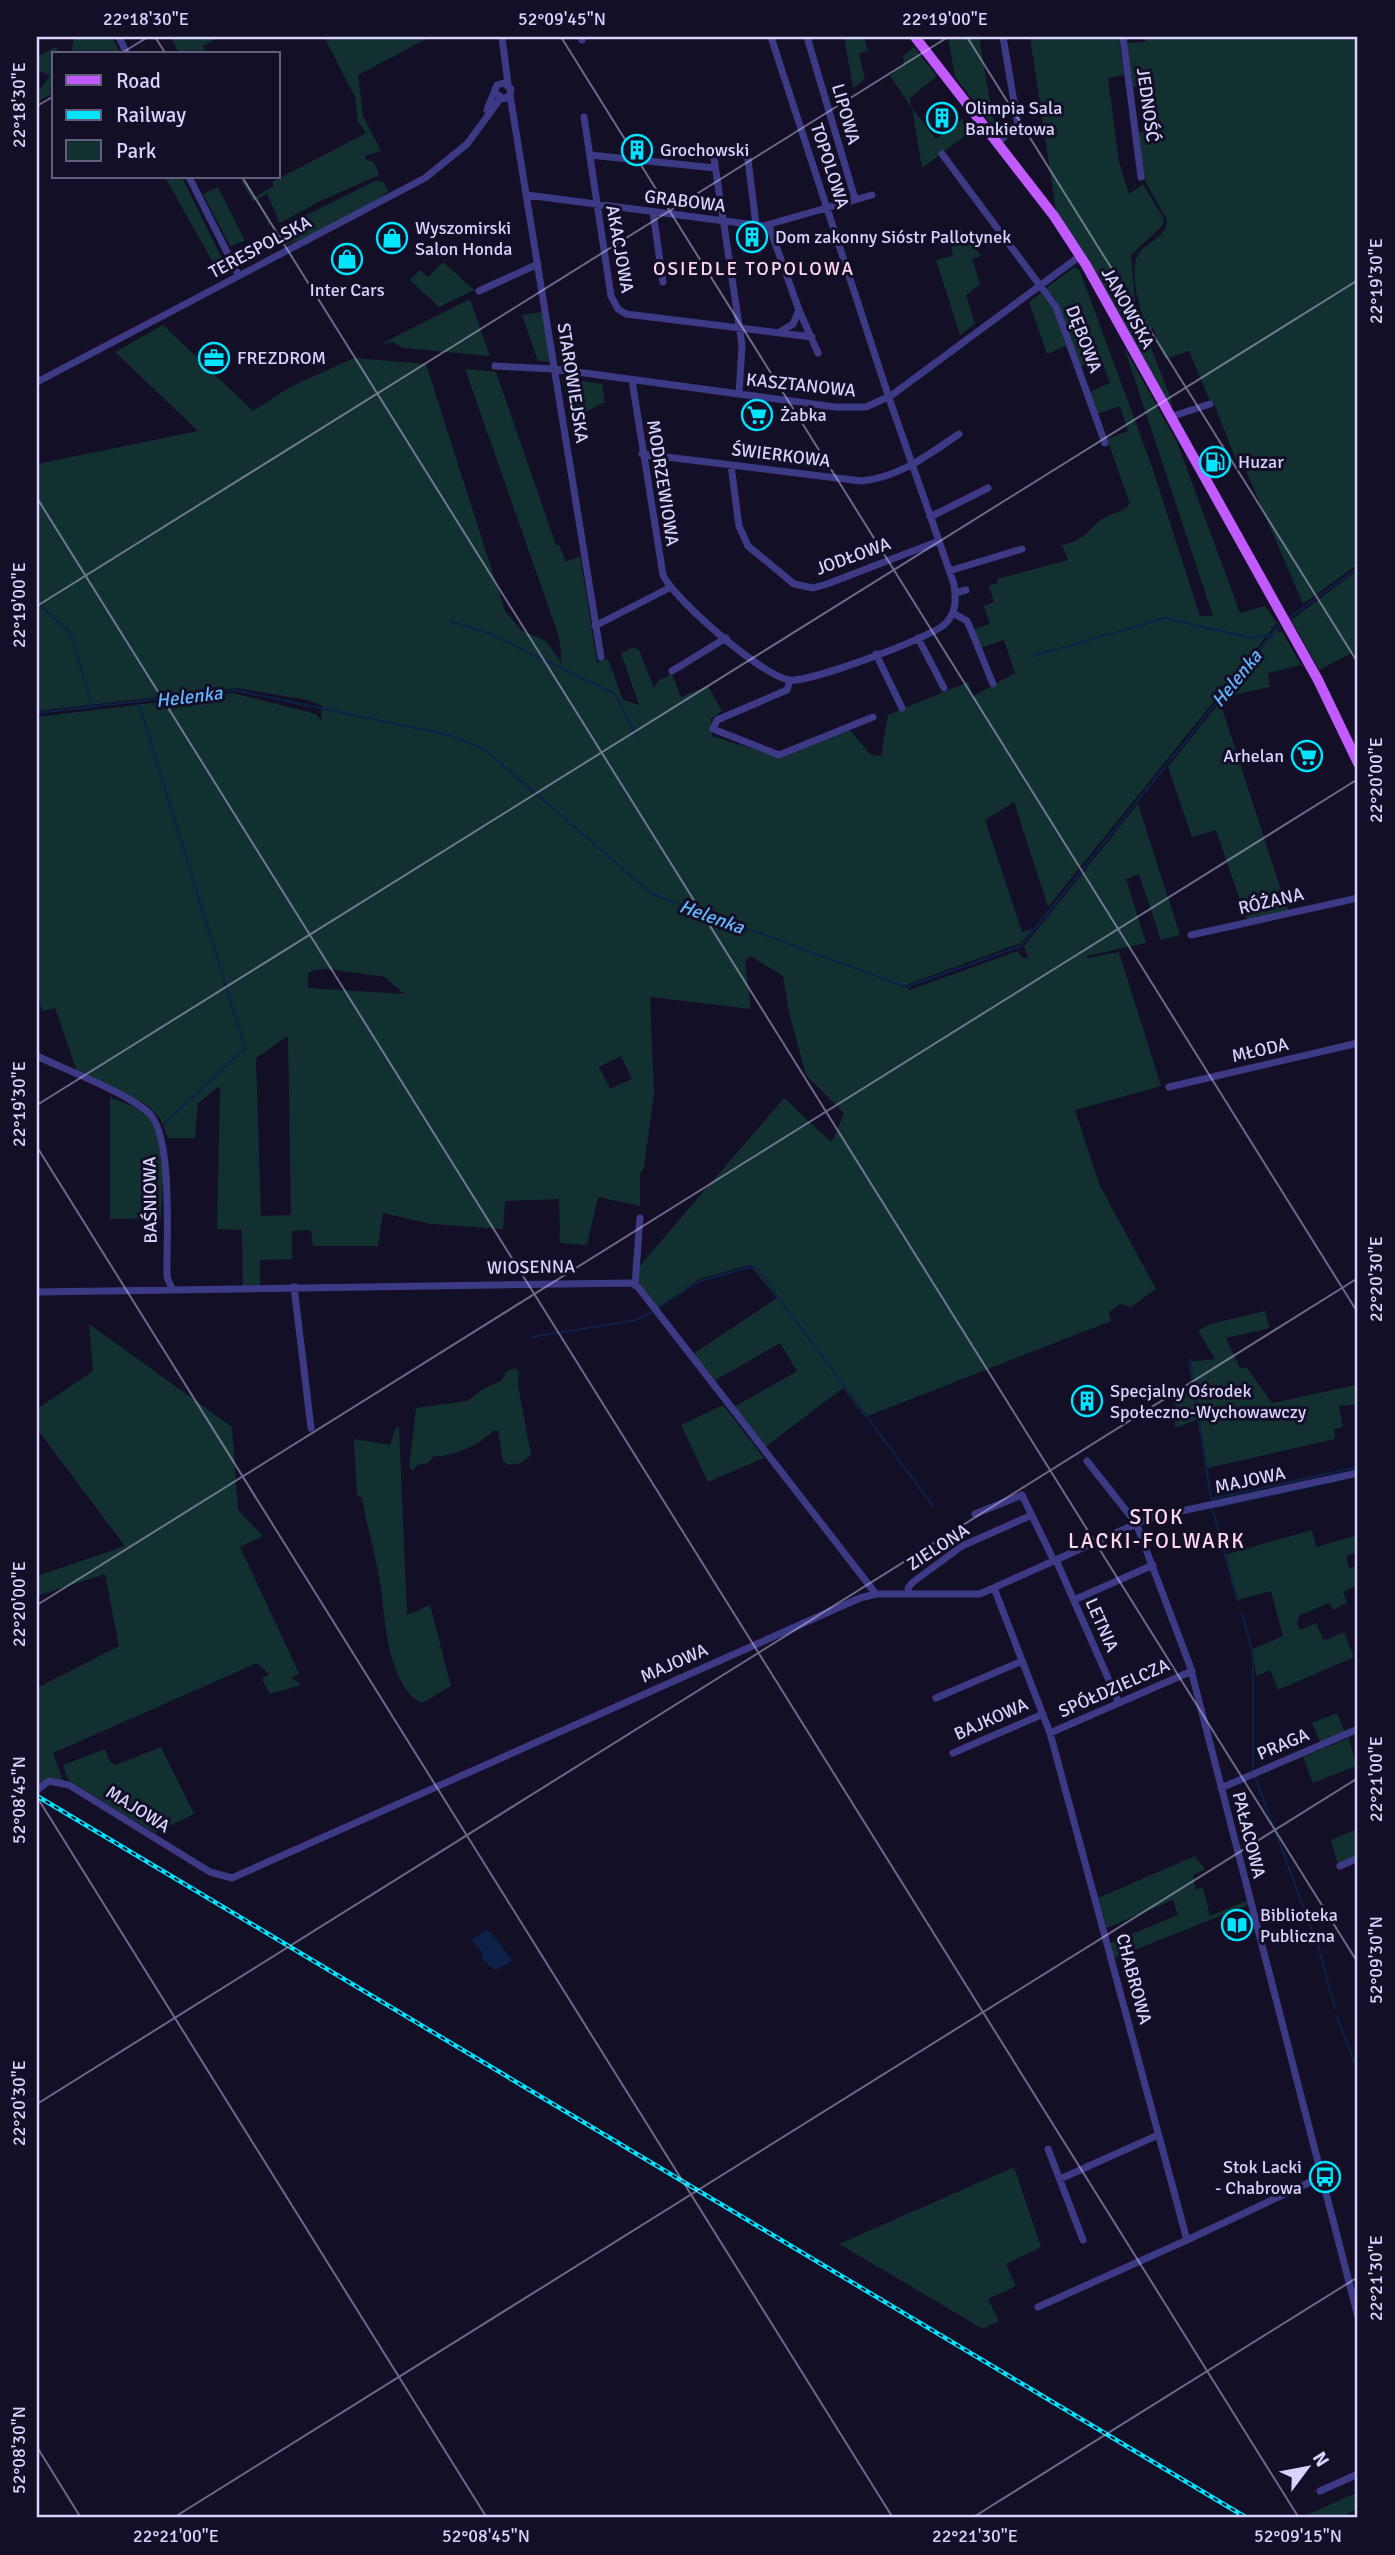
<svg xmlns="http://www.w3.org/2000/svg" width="1395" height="2555" viewBox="0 0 1395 2555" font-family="Signika,sans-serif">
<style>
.green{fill:#12302f;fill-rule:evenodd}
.water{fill:#0c2248}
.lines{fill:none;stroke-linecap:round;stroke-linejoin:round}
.stream{stroke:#0c2248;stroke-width:2}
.minor{stroke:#3d3a85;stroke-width:7}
.major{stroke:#c25bff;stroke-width:10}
.rail-casing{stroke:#00e5ff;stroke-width:4.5}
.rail{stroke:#130f26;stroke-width:2;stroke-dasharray:5;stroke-linecap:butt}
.ticks{fill:none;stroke:#d9d4ff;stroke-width:2;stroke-opacity:0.45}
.labels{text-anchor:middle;stroke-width:6;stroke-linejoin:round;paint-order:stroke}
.street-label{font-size:18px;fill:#d9d4ff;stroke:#130f26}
.poi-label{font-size:18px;fill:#d9d4ff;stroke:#130f26;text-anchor:start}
.neighbourhood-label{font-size:19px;letter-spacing:2px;fill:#ffd6f0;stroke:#130f26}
.water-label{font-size:19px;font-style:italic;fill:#62b6ff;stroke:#130f26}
.quarter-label{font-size:21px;letter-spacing:2px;fill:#ffd6f0;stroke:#130f26}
.neatline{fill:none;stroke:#d9d4ff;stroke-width:2.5}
.ticks-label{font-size:18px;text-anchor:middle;fill:#d9d4ff}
</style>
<rect width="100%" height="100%" fill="#130f26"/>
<!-- green -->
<path class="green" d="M74 37H112L121 54H71Z
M171 37H215L216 39 203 46 207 54H179Z
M324 37H430L358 75 363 116 381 151 365 156 366 160 374 162 379 175 320 201 280 223 267 194 258 199 270 224 267 226 268 222 257 200 253 201 242 182 246 180 255 197 274 186 272 182 366 133 358 122 355 97Z
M844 37H864L868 51 859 53 865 79 853 88Z
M948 37H979L995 129 955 77Z
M1030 37H1119L1124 75 1108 78 1119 162 1129 194 1143 184 1163 217 1164 224 1131 255 1136 309 1171 399 1172 411 1056 211Z
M1145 37H1358V564L1303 604 1241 459 1236 460 1213 401H1210L1189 351 1165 359 1153 328 1147 329C1141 312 1127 269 1139 253 1148 241 1166 238 1167 220L1144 179 1139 133 1157 130 1150 85 1133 87 1127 43 1145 42Z
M55 47 58 48 54 54V98L52 94 37 102V93L50 76 37 70V57Z
M914 47 937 76 910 98 912 108 936 139 963 119 965 136 922 168 912 108 890 76 904 64 903 56Z
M165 177H182L226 267 225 274 216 281 220 275Z
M375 181 383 182 388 191 382 197C364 207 291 250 276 246L273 237 293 225 292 222Z
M218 187 245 241 230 246 203 194Z
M960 228 981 256 972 259 980 284 966 295 975 324 960 335 936 260 953 256 950 236Z
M443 262 474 290 439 307 410 280 420 270 428 277Z
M1075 267 1080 271 1152 467 1200 616H1213L1124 347 1177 442 1240 613 1265 606 1277 623 1048 907 1014 802 985 820 1022 932 1033 928 1021 943 906 985 909 990 1018 951 1022 958H1028L1024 946 1138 804 1180 935 1161 940 1139 874 1126 879 1146 943 1087 956 1088 958 1119 952 1161 1086 1075 1110 1100 1186 1156 1289 1131 1307 1120 1304 1109 1312 1111 1321 865 1417 843 1388 765 1447 734 1407 797 1371 780 1343 714 1381 693 1354 777 1298 750 1265 699 1279 658 1308 638 1282 636 1270 784 1098 830 1141 833 1140 844 1113 806 1075 789 1013 783 976 750 956 745 961 751 1009 650 997 654 1093 644 1167 640 1174V1206L598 1197 587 1245 560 1243 559 1199 505 1201 503 1229 431 1224 383 1213 378 1246H313L311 1230 292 1231V1259L260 1260V1287L243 1286 242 1230 217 1229 220 1086 198 1103 195 1138H168L160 1118 147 1105 77 1072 55 1008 42 1011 37 992V717L233 693 316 714 321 720 322 706 308 700 236 688 37 711V464L198 431 115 352 163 325 253 411 290 387 354 358 426 364 505 611 522 631 546 641 562 664 559 637 465 369 496 372 556 545H559L566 562 580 556 597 662 608 659 623 700 639 705 621 653 633 647 639 650 654 688 659 680 672 674 681 697 708 686 722 711 711 719 712 736 781 758 850 730 870 754 881 756 888 715 968 682 972 697 1015 673 1004 640 980 648 974 629 990 624 984 606 994 602 989 586 998 583 997 579 1068 560 1062 545C1090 539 1086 528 1106 517 1117 511 1118 515 1130 504L1107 439 1128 431 1120 406 1097 414 1089 392 1110 383 1101 360 1080 367 1056 300 1046 288ZM327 969 385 977 404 994 308 988V974L313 970ZM288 1036 291 1215 261 1216 256 1058ZM621 1056 632 1079 610 1089 599 1067Z
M1041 293 1054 311 1066 346 1047 354 1029 302Z
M470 299 490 356 403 348 392 342 379 345Z
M542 312 550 362 538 361 522 315Z
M567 379 602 384 605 402 570 420 564 383Z
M1358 570V650L1319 670 1291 620Z
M1277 629 1279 633 1282 631 1301 665 1268 673 1270 687 1224 697Z
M1220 702 1280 887 1289 911 1247 921 1216 830 1192 837 1168 767Z
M110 1097C121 1102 135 1106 145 1113 172 1134 161 1188 161 1218L110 1219Z
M1265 1311 1270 1328 1226 1338 1240 1368H1247L1272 1403 1356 1385 1358 1404 1339 1406 1343 1427 1334 1429 1335 1439 1208 1468 1197 1420 1175 1428 1174 1394 1192 1388 1189 1362 1215 1359 1198 1331 1210 1324Z
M89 1324 232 1427 238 1510 263 1536 240 1547 299 1673 292 1678 301 1685 270 1694 262 1679 269 1674 257 1663 53 1753 63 1780 49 1777 37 1787V1688L119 1646 105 1574 37 1596V1576L125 1546 37 1429V1409L93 1371Z
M514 1368 519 1371 518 1386 531 1455 521 1463 508 1465 503 1461 498 1431 494 1430C482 1443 452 1458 434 1456L428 1463 417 1465 413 1471 409 1467 416 1408 467 1401 483 1389 501 1381 507 1371Z
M723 1405 764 1458 708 1482 681 1425Z
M399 1427 407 1615 430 1605 451 1686 422 1703C389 1688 385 1622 381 1589 377 1559 367 1529 362 1498L357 1495 354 1439 390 1445 395 1429Z
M1312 1530 1316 1547 1358 1535V1552L1346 1556 1349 1568 1358 1566V1585L1343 1592 1347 1603 1333 1610 1329 1603 1300 1615 1297 1623 1300 1630 1316 1623 1324 1641 1344 1632 1354 1657 1278 1690 1270 1670 1256 1676 1253 1649 1283 1636 1271 1591 1237 1600 1224 1555Z
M1337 1713 1345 1732 1320 1742 1312 1723Z
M1349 1738 1356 1766 1313 1783 1303 1757Z
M161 1747 194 1814 155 1833 68 1780 63 1765 105 1749 110 1762 116 1765Z
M1358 1829V1856L1338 1865 1331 1840Z
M1195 1856 1205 1869 1193 1875 1196 1890 1203 1887 1210 1916 1246 1901 1248 1905 1114 1958 1110 1943 1178 1915 1173 1900 1107 1928 1098 1898Z
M1014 2167 1041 2247 1006 2264 1016 2286 988 2299 999 2321 983 2329 839 2244Z
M1358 2492V2509L1338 2518H1300Z"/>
<!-- water -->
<path class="water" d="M486 1930 490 1932 511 1958V1962L495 1970 482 1959V1952L471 1940Z"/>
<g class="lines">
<!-- stream -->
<path class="stream" d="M37 602 71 634 92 706
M1289 618 1358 568
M450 621 488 633 615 694 638 740
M1033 656 1165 618 1250 638 1270 635
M138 701 245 1048 164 1124
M37 713 234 690 449 735 485 750 652 894 906 987 1021 946 1279 625
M660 1306 699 1281 755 1266 933 1506
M532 1337 636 1320 651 1312
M1190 1359 1211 1499 1358 1467
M1238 1601 1212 1508 1337 1481
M1242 1613 1253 1655V1769
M1255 1777 1319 1949 1335 2009
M1337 2017 1358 2072"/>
<!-- minor -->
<path class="minor" d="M119 37 127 54
M502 37 508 84
M582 37V40
M807 37 855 199
M1123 37 1141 177
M510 95 601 657
M487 110 497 85 504 83 511 89 510 95 504 99 494 92
M584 117 611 296 618 309 626 314 812 337
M997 143 1018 125 1003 37
M713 152 742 345 739 394
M942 154 1056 307 1105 443
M590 155 715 168
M748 159 756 225
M189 177 239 276
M527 195 763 226 872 195
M653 212 663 282
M769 226 799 310 818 353
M479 291 538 264
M780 332 793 324 799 310
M495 366 555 369 835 407H866L892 395 1080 256
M632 380 663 575C675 600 761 675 789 680 809 683 930 638 945 624 957 612 956 599 954 584L889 398 771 37
M37 382 425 178 467 144 500 99
M1170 417 1210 404
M642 454 861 481C900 477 928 455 959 434
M731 465 739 526 748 546 794 584 813 588 827 584 939 541
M930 517 988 488
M949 571 1022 549
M955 593 966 590
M953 613 967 621 971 630 993 684
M595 626 669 588
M918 638 944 688
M876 654 902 708
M672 671 726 638
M790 680 787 690 717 720 713 729 779 755 873 717
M1191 935 1358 898
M37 1056C68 1071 123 1091 148 1112 174 1135 166 1241 167 1277L172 1289
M1169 1087 1358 1043
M635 1285 640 1218
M294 1287 311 1428
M37 1292 631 1283 638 1287 876 1594
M1087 1461 1136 1523 1190 1666 1358 2317
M975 1514 1022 1495 1054 1561
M1056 1560 1119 1703
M994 1588 1050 1733 1187 2240 1321 2177
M909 1594 908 1588 913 1582 962 1546 1032 1515
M1074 1600 1153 1565
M936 1698 1022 1661
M1050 1733 1192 1671
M953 1753 1043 1714
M1221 1788 1358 1729
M37 1790 49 1781 69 1785 210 1872 232 1878 860 1598 876 1594H980L1149 1518 1358 1473
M1340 1866 1358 1858
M1048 2149 1083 2240
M1060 2179 1158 2135
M1038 2307 1187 2240
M1320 2491 1358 2474"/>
<!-- major -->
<path class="major" d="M915 37 1054 216 1086 265 1318 680 1358 763"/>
<!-- rail casing -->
<g class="rail-casing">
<path id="rail" d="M37 1796 1247 2518"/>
</g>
<!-- rail -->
<use href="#rail" class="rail"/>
</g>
<!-- ticks -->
<path class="ticks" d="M155 37 166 54M561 37 1358 1313M967 37 1358 663M120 54 148 37M37 106 54 96M242 177 1358 1963M37 498 1299 2518M37 606 948 37M37 1105 1358 280M37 1147 893 2518M37 1605 1358 779M37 1797 487 2518M37 2104 1358 1278M37 2447 81 2518M173 2518 1358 1778M972 2518 1358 2277"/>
<!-- icons -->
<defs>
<g id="building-ring" transform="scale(1.575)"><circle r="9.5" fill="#130f26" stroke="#00e5ff" stroke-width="1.5"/><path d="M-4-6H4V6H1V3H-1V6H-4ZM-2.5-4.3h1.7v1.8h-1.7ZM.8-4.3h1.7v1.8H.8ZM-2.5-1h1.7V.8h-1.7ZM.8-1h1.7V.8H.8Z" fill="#00e5ff"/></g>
<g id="shop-ring" transform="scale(1.575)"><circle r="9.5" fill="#130f26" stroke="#00e5ff" stroke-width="1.5"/><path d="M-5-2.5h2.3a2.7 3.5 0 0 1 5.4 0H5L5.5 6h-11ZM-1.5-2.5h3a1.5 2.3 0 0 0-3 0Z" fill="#00e5ff"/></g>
<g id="office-ring" transform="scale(1.575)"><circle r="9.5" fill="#130f26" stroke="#00e5ff" stroke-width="1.5"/><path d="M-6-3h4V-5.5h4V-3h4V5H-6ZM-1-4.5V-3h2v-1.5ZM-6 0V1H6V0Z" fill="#00e5ff"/></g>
<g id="supermarket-ring" transform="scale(1.575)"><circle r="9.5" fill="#130f26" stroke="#00e5ff" stroke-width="1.5"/><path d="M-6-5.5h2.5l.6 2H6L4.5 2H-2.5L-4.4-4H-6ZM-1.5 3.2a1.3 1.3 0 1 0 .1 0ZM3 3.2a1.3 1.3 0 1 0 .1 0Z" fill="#00e5ff"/></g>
<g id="fuel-ring" transform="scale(1.575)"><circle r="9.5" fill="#130f26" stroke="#00e5ff" stroke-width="1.5"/><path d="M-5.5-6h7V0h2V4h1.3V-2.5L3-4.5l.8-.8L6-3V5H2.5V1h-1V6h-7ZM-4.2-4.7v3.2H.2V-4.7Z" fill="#00e5ff"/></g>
<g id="library-ring" transform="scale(1.575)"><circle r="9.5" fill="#130f26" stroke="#00e5ff" stroke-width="1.5"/><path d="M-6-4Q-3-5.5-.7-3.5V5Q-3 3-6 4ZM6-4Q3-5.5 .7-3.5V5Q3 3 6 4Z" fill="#00e5ff"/></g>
<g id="bus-ring" transform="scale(1.575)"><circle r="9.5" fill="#130f26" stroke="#00e5ff" stroke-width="1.5"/><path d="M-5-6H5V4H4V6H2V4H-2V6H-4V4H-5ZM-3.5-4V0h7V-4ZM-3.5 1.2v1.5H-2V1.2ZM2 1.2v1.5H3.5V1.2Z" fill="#00e5ff"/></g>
</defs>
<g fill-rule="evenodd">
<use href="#building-ring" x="942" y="118"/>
<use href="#building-ring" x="637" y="150"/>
<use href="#building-ring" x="752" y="237"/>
<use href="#shop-ring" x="392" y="238"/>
<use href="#shop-ring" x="347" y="259"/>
<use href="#office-ring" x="214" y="358"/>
<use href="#supermarket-ring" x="757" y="415"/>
<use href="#fuel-ring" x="1215" y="462"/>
<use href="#supermarket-ring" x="1307" y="756"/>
<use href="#building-ring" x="1087" y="1401"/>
<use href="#library-ring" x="1237" y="1925"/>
<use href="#bus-ring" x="1325" y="2177"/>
</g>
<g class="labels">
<!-- street labels -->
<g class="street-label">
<text transform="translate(1148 105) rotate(82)" y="6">JEDNOŚĆ</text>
<text transform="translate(846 114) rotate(74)" y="6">LIPOWA</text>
<text transform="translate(830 166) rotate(72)" y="6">TOPOLOWA</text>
<text transform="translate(685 201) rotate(7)" y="6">GRABOWA</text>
<text transform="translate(260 247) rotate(-28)" y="6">TERESPOLSKA</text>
<text transform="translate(620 249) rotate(80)" y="6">AKACJOWA</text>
<text transform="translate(1128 308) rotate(61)" y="6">JANOWSKA</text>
<text transform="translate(1084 339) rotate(69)" y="6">DĘBOWA</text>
<text transform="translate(573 383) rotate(81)" y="6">STAROWIEJSKA</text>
<text transform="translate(801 385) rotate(6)" y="6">KASZTANOWA</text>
<text transform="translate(781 455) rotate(7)" y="6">ŚWIERKOWA</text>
<text transform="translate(663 483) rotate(81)" y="6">MODRZEWIOWA</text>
<text transform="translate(853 556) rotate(-20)" y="6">JODŁOWA</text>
<text transform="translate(1271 901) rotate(-13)" y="6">RÓŻANA</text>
<text transform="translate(1260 1050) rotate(-13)" y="6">MŁODA</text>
<text transform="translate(150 1200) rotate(-91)" y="6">BAŚNIOWA</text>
<text transform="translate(531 1267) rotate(-1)" y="6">WIOSENNA</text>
<text transform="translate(1250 1480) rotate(-12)" y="6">MAJOWA</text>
<text transform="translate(938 1547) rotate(-33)" y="6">ZIELONA</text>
<text transform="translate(1102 1625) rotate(66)" y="6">LETNIA</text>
<text transform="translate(674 1663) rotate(-24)" y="6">MAJOWA</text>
<text transform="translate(1114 1688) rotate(-24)" y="6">SPÓŁDZIELCZA</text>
<text transform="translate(991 1719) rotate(-24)" y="6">BAJKOWA</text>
<text transform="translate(1283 1744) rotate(-23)" y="6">PRAGA</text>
<text transform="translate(138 1809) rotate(32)" y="6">MAJOWA</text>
<text transform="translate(1249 1835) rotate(76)" y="6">PAŁACOWA</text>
<text transform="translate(1134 1979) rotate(75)" y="6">CHABROWA</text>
</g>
<!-- poi labels -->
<g class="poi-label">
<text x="965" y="114">Olimpia Sala<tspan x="965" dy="21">Bankietowa</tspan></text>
<text x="660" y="156">Grochowski</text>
<text x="415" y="234">Wyszomirski<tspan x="415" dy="21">Salon Honda</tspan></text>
<text x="775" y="243">Dom zakonny Sióstr Pallotynek</text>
<text x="347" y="296" text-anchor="middle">Inter Cars</text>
<text x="237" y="364">FREZDROM</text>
<text x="780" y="421">Żabka</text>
<text x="1238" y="468">Huzar</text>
<text x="1284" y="762" text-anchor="end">Arhelan</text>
<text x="1110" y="1397">Specjalny Ośrodek<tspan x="1110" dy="21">Społeczno-Wychowawczy</tspan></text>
<text x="1260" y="1921">Biblioteka<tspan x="1260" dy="21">Publiczna</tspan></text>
<text x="1302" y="2173" text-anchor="end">Stok Lacki<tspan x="1302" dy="21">- Chabrowa</tspan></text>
</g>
<!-- neighbourhood labels -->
<g class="neighbourhood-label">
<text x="754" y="275">OSIEDLE TOPOLOWA</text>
</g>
<!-- water labels -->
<g class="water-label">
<text transform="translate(1236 678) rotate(-51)" y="7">Helenka</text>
<text transform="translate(189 696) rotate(-7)" y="7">Helenka</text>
<text transform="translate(712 916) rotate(20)" y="7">Helenka</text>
</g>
<!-- quarter labels -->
<g class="quarter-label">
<text x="1157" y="1524">STOK<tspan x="1157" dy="24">LACKI-FOLWARK</tspan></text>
</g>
</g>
<!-- border -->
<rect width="1395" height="2555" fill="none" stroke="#130f26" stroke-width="77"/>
<!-- legend -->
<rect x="52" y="52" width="228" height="126" fill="#130f26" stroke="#625e7d" stroke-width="2"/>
<rect x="66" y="75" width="35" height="10" fill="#c25bff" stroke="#625e7d" stroke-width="2"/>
<text x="116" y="88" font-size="21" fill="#d9d4ff">Road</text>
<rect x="66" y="110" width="35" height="10" fill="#00e5ff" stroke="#625e7d" stroke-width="2"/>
<text x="116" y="122" font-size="21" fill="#d9d4ff">Railway</text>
<rect x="66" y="140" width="35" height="21" fill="#12302f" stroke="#625e7d" stroke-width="2"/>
<text x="116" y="158" font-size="21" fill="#d9d4ff">Park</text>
<!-- north arrow -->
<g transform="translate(1307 2468) rotate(58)" stroke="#130f26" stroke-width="5" paint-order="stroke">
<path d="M0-5L12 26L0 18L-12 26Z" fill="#d9d4ff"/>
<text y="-10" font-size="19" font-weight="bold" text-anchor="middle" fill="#d9d4ff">N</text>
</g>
<rect x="38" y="38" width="1318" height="2478" class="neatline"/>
<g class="ticks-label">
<text x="146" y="25">22°18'30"E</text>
<text x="562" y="25">52°09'45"N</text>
<text x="945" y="25">22°19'00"E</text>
<text transform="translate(19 105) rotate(-90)" y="6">22°18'30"E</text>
<text transform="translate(1376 281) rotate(-90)" y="6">22°19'30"E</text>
<text transform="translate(19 605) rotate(-90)" y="6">22°19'00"E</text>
<text transform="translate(1376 780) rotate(-90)" y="6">22°20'00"E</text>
<text transform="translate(19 1104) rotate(-90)" y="6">22°19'30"E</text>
<text transform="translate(1376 1279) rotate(-90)" y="6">22°20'30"E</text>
<text transform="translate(19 1604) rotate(-90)" y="6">22°20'00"E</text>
<text transform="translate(1376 1779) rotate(-90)" y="6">22°21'00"E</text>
<text transform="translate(19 1800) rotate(-90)" y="6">52°08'45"N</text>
<text transform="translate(1376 1960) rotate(-90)" y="6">52°09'30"N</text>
<text transform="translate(19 2103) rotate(-90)" y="6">22°20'30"E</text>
<text transform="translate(1376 2278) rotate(-90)" y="6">22°21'30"E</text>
<text transform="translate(19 2450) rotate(-90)" y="6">52°08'30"N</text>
<text x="176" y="2542">22°21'00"E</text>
<text x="486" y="2542">52°08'45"N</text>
<text x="975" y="2542">22°21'30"E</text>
<text x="1298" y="2542">52°09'15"N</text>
</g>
</svg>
